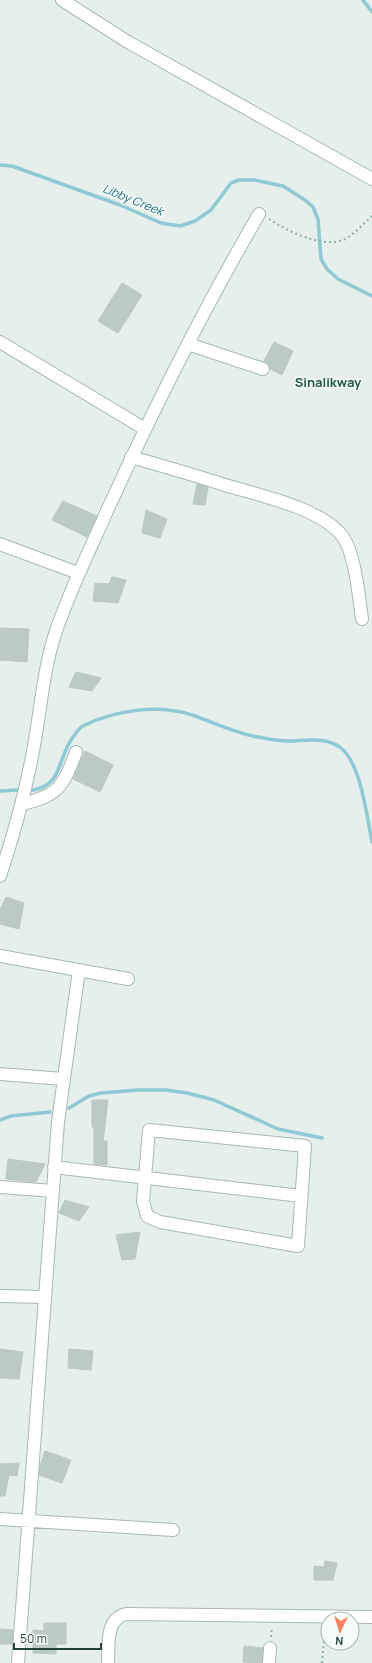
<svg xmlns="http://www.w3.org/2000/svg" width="372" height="1663" viewBox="0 0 372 1663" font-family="Manrope,sans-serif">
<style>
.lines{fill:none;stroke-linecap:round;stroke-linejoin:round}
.stream{stroke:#8ec9d4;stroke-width:3.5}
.building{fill:#bbcac4;stroke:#b8c9c2}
.minor-casing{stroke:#a8b8b2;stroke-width:14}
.path{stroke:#86b3a5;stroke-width:2;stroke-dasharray:2 3;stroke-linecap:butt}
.minor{stroke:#fff;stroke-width:12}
.labels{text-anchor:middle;stroke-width:3;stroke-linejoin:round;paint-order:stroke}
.water-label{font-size:12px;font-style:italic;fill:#1c6f80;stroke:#f7fbf9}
.quarter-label{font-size:13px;font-weight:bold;fill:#1f5548;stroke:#f7fbf9}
</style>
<rect width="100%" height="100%" fill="#e6efeb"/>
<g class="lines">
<!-- stream -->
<path class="stream" d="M363 0 372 12
M0 165 12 166 120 205 161 223 180 226 195 221 211 210 231 183 239 180H254L283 186 305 200 313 207 318 219 321 259 327 269 338 279 372 296
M0 791 17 790
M28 791C64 787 56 760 73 737 76 733 79 728 83 726 115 710 158 704 192 715 213 722 238 734 258 737 268 739 279 741 288 741 306 741 326 736 341 748 361 764 367 817 372 842
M69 1108 89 1096 101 1093 138 1090H166L187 1093 214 1100 278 1129 322 1138
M0 1120 11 1116 50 1112"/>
</g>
<!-- building -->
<path class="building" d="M122 283 142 295 118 333 98 321Z
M274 342 293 351 282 375 270 369 269 364 264 361Z
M197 484 208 487 205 505 193 504Z
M63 501 97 516 87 537 52 520Z
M146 510 167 519 160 538 142 533Z
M112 577 126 580 118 603 93 601 95 583 109 584Z
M0 628 29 629 27 662 0 660Z
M76 672 101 678 92 691 69 687Z
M85 751 113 765 100 792 73 779Z
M6 897 24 903 19 929 0 924V910Z
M92 1100H108L103 1141H107V1165L94 1164V1127H92Z
M8 1159 45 1164 36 1182 6 1179Z
M65 1200 89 1207 79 1221 59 1213Z
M140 1232 135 1259 122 1260 116 1235Z
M0 1349 23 1352 19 1379 0 1378Z
M69 1349 93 1351 91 1370 68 1368Z
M45 1451 71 1460 62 1483 39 1475 40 1466Z
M19 1463 17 1476 9 1475 5 1496H0V1464Z
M325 1561 337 1563 333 1580H314V1566L324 1567Z
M44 1623H66V1644H56V1654L33 1653V1630L44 1631Z
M0 1629 13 1630 12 1644H0Z
M244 1646 263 1648 262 1663 243 1662Z"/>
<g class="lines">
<!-- minor casing -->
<g class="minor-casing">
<path id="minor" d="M62 0 128 42 372 179
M0 342 145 429
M188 344 263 369
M131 457C163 466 194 475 225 485 258 495 322 508 343 537 355 554 359 597 362 619
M0 544 78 573
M22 804C60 795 63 786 76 752
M0 876C15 831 27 787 35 740 41 705 44 668 55 634 69 592 89 552 107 511 153 410 203 310 259 214
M0 956 128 979
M0 1074 63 1079
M149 1130 305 1146 298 1246 160 1222 147 1216 143 1201Z
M54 1167 301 1196
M0 1187 53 1191
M0 1296 44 1297
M0 1519 173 1530
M18 1663 58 1122 79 970
M108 1663C109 1645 105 1619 126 1614L372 1617
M269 1663 270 1648"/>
</g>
<!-- path -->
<path class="path" d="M269 219C287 231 321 248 343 240 354 235 363 224 372 216
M271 1637 272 1627
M322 1663 325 1628"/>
<!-- minor -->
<use href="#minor" class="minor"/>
</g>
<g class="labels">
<!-- water labels -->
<g class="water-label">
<text transform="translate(133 200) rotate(22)" y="4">Libby Creek</text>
</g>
<!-- quarter labels -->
<g class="quarter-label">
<text x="328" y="387">Sinalikway</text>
</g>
</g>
<!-- north arrow -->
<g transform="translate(340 1631) rotate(184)"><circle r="19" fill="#f7fbf9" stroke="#a3b1ad"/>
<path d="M0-3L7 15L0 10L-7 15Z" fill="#f4845f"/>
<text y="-6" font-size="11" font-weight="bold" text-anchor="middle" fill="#24423a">N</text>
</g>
<!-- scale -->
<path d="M14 1643v6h87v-6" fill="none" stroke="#24423a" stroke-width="2"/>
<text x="20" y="1643" font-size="12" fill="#24423a" stroke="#f7fbf9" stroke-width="3" paint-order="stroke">50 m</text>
</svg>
